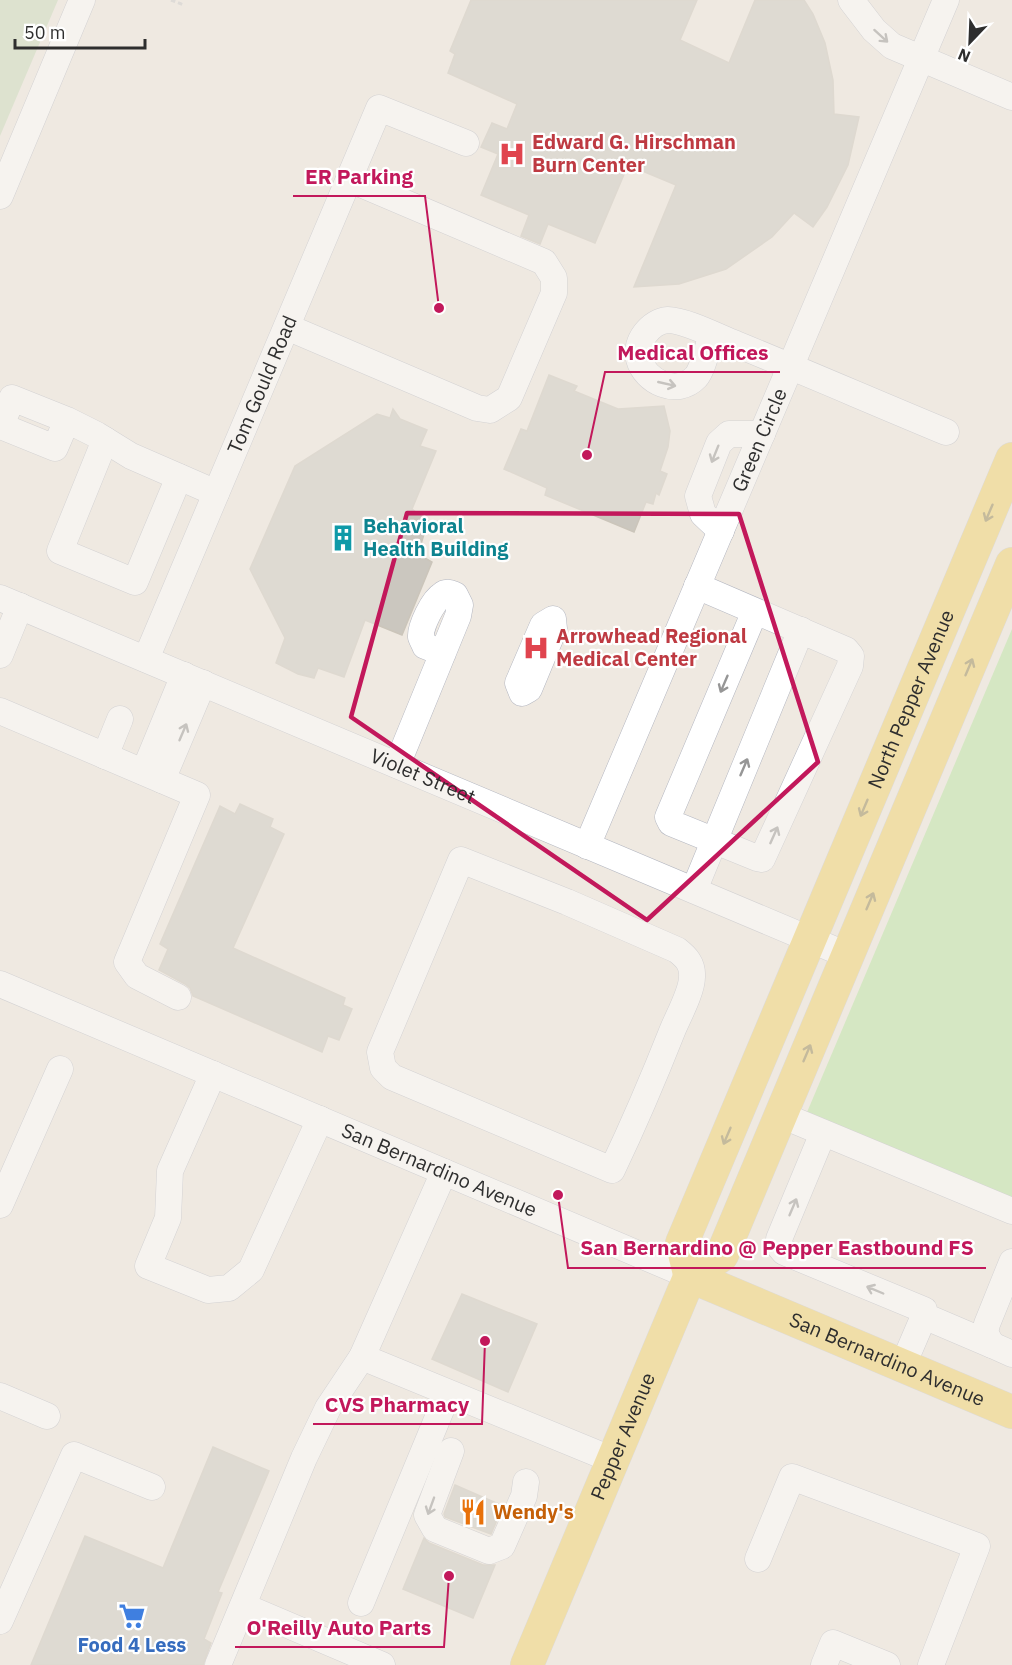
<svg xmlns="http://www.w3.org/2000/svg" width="1012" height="1665" viewBox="0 0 1012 1665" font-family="'IBM Plex Sans',sans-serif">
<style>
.green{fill:#b6e59e}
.cemetery{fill:#c8d9b8}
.building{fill:#cbc7bf;stroke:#cbc5ba;stroke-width:1.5}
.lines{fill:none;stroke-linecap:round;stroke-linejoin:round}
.minor-casing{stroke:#b4b7c1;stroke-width:27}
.major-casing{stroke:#c9c9c9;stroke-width:34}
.path{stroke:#c9c9c9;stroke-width:3;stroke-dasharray:4.5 3;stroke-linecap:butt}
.minor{stroke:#fff;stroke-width:26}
.major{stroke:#f2d163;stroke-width:33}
.oneway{stroke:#969696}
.oneway2{stroke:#908048}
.marked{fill:none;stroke:#c2185b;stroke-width:4.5;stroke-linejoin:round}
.labels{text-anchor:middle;stroke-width:4.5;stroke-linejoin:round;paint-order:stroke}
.health-label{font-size:20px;font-weight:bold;fill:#be3a42;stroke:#fff;text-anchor:start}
.street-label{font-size:20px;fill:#2e2e2e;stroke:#fff}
.culture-label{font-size:20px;font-weight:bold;fill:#0d838f;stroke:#fff;text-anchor:start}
.food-label{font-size:20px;font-weight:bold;fill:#c56008;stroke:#fff;text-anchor:start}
.shop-label{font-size:20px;font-weight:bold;fill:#366cbe;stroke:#fff}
.leader{fill:none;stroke:#c2185b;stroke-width:2}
.callout-dot{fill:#c2185b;stroke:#fff;stroke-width:2}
.callout-label{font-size:21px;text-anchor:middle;font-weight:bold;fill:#c2185b;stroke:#fff;stroke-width:4.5;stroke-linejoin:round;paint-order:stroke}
</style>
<rect width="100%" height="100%" fill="#efe9e1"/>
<!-- green -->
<path class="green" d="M1012 629V1205L802 1124Z"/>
<!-- cemetery -->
<path class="cemetery" d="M0 0H58L0 136Z"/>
<!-- building -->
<path class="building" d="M471 0H697L680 40 729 63 755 0H804L813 14 825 43 833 80 834 114 859 117 848 165 827 207 813 227 794 213 772 237 726 269 679 284 634 287 676 185 628 165 595 243 548 224 540 244 521 236 529 215 481 195 498 154 481 147 492 123 507 129 517 104 448 73 455 54 450 51Z
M549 375 577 386 574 391 618 409 664 406 670 431 668 447 660 471 667 474 659 495 656 493 653 504 646 502 634 532 545 495 547 488 504 469 521 429 527 431Z
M393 409 400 419 427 430 420 446 436 451 412 509 428 521 418 554 432 562 402 635 365 620 344 677 318 668 314 678 298 674 276 663 285 638 250 569 295 466 377 414 390 418Z
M240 804 273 819 270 827 284 834 233 948 345 998 343 1005 352 1009 339 1040 328 1036 322 1052 193 996 190 988 185 984 159 970 168 949 160 944 220 806 235 814Z
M462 1294 537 1324 508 1392 432 1359Z
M213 1447 269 1471 218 1592 222 1593 204 1639 211 1643 203 1665H31L85 1536 163 1568Z
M455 1485 503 1506 491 1534 445 1517 444 1514Z
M424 1538 429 1543 483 1565H495L473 1618 403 1589Z"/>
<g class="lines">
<!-- minor casing -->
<g class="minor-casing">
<g id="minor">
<path d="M851 0 874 30 892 46 1012 97"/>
<path d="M0 196 82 0"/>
<path d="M287 327 477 408 490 410 509 398 554 293V278L544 262 349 179"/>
<path d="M712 335C708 345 703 369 696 377 677 397 645 382 639 359 634 342 651 321 668 320 685 320 720 338 736 344 807 373 876 403 946 432"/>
<path d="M67 420 55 448 1 426 12 398 67 420 97 435 131 456 216 493"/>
<path d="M105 440 60 551 135 582 179 477"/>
<path d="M721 531 703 514 698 496 719 443 729 434H762"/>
<path d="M697 586 846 650 851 656 850 666 762 859 757 858 671 823 668 817 755 611"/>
<path id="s1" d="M0 598 847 955"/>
<path d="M553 619 554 629 529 689 522 693 518 683 543 625Z"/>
<path d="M0 655 20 606"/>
<path id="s2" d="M146 659 379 108 466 143"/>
<path d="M0 711 197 795 127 962 137 976 178 997"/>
<path d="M105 756 120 719"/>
<path d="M397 765 458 616 460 605 455 595C450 593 446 591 442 595 433 600 420 627 421 637 422 640 424 643 425 646L443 653"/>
<path d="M144 772 184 675"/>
<path d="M162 780 203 683"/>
<path id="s3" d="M587 846 946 0"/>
<path d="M461 860 567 902 677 950C686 957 693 964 692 977 692 991 679 1015 673 1029 654 1077 634 1124 612 1170L392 1077 383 1068 380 1052Z"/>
<path d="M694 890 801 630"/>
<path id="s4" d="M0 984 690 1276"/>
<path d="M213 1074 170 1171 168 1218 148 1266 208 1290 229 1288 251 1270 320 1119"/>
<path d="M781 1115 1012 1211"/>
<path d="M823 1133 779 1239V1246L784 1252 924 1310V1316L992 1345"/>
<path d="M0 1205 60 1069"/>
<path d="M1012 1262 987 1324 985 1333 992 1345 1012 1354"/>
<path d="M362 1357 613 1460"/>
<path d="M903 1365 924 1316"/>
<path d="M0 1396 47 1416"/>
<path d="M451 1451 427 1515 435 1529 489 1551 502 1546 524 1496 526 1482"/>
<path d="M758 1559 792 1477 977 1546 931 1665"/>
<path d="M361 1603 448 1393"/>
<path d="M243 1606 382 1665"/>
<path d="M0 1621 74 1455 152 1487"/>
<path d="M218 1665 304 1458 328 1408 362 1357 444 1172"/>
<path d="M824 1665 833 1643 887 1665"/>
</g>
</g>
<!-- major casing -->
<g class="major-casing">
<g id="major">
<path id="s5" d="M690 1276 682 1243 1012 459"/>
<path id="s6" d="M690 1276 1012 1412"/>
<path id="s7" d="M527 1665 690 1276 722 1255 1012 564"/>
</g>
</g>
<!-- path -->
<path class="path" d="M171 0 184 5"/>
<!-- minor -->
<use href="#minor" class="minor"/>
<!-- major -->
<use href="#major" class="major"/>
</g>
<!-- one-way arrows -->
<defs><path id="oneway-shaft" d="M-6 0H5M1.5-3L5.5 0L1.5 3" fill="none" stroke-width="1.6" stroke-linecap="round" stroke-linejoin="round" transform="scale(1.5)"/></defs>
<g class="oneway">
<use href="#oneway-shaft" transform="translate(881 36) rotate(42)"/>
<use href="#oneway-shaft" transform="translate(667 384) rotate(13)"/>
<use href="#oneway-shaft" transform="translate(715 454) rotate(112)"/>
<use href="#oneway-shaft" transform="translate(724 684) rotate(113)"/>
<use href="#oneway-shaft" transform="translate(183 732) rotate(-67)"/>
<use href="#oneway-shaft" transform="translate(744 767) rotate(-67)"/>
<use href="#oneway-shaft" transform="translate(774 835) rotate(-66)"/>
<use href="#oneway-shaft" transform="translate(793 1207) rotate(-67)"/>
<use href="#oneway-shaft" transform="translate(875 1290) rotate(-157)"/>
<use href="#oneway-shaft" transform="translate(431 1506) rotate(110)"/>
</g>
<g class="oneway2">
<use href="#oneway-shaft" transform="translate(989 513) rotate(113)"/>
<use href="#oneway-shaft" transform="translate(969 667) rotate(-67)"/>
<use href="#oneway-shaft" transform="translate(864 808) rotate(113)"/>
<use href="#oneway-shaft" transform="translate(870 901) rotate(-67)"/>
<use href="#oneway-shaft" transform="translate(807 1053) rotate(-67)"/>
<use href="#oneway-shaft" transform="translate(727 1136) rotate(113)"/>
</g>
<!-- marked area -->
<path d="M0 0H1012V1665H0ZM407 513 739 514 818 762 647 920 351 717Z" fill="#efe9e1" fill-opacity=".55" fill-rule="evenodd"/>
<path class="marked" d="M407 513 739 514 818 762 647 920 351 717Z"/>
<!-- icons -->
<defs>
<g id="hospital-bare" transform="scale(2.07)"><path d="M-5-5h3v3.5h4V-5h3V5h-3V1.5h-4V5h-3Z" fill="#e0444e" stroke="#fff" stroke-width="2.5" paint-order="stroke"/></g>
<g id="building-bare" transform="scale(2.07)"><path d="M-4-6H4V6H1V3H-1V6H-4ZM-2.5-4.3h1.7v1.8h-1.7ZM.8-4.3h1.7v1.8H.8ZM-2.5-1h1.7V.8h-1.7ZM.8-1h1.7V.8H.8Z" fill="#0f9aa8" stroke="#fff" stroke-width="2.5" paint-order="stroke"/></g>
<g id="restaurant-bare" transform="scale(2.07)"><path d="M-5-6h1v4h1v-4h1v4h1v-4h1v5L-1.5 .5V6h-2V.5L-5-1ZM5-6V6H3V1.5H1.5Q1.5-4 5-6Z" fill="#e8710a" stroke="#fff" stroke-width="2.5" paint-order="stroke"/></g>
<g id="supermarket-bare" transform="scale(2.07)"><path d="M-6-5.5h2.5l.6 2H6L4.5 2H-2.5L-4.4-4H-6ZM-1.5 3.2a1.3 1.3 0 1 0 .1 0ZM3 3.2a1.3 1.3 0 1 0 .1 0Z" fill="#3f7fe0" stroke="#fff" stroke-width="2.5" paint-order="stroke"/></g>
</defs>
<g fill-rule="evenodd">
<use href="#hospital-bare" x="512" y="154"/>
<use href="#building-bare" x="343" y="538"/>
<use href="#hospital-bare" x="536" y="648"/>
<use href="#restaurant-bare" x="473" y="1512"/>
<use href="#supermarket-bare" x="132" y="1616"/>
</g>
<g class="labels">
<!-- health labels -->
<g class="health-label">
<text x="532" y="149">Edward G. Hirschman<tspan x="532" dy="23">Burn Center</tspan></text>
<text x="556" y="643">Arrowhead Regional<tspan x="556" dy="23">Medical Center</tspan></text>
</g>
<!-- street labels -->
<g class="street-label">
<text dy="7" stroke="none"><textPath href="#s2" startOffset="298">Tom Gould Road</textPath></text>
<text dy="7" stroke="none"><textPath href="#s3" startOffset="441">Green Circle</textPath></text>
<text dy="7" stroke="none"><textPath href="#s5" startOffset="624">North Pepper Avenue</textPath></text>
<text dy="7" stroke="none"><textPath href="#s1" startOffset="459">Violet Street</textPath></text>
<text dy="7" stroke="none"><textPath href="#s4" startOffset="477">San Bernardino Avenue</textPath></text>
<text dy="7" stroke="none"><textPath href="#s6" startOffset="214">San Bernardino Avenue</textPath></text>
<text dy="7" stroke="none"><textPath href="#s7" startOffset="248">Pepper Avenue</textPath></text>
</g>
<!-- culture labels -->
<g class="culture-label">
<text x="363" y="533">Behavioral<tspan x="363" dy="23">Health Building</tspan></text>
</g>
<!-- food labels -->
<g class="food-label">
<text x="493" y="1519">Wendy's</text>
</g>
<!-- shop labels -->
<g class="shop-label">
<text x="132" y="1652">Food 4 Less</text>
</g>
</g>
<!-- callouts -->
<path class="leader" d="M439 308L425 196H293M587 455L605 372H780M558 1195L568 1268H986M485 1341L482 1424H313M449 1576L444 1647H235"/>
<g class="callout-dot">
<circle cx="439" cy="308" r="6"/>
<circle cx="587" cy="455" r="6"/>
<circle cx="558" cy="1195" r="6"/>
<circle cx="485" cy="1341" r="6"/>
<circle cx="449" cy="1576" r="6"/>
</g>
<g class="callout-label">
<text x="359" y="184">ER Parking</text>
<text x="693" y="360">Medical Offices</text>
<text x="777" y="1255">San Bernardino @ Pepper Eastbound FS</text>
<text x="397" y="1412">CVS Pharmacy</text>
<text x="339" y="1635">O'Reilly Auto Parts</text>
</g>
<!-- north arrow -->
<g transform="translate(970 42) rotate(203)" stroke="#ffffff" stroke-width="4.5" paint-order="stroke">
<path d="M0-4.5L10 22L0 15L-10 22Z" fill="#2e2e2e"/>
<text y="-9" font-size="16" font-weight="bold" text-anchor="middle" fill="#2e2e2e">N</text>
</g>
<!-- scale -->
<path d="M15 39v9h130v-9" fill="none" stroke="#2e2e2e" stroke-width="3"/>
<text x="24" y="39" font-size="18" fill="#2e2e2e" stroke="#ffffff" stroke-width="4.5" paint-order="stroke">50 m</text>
</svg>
